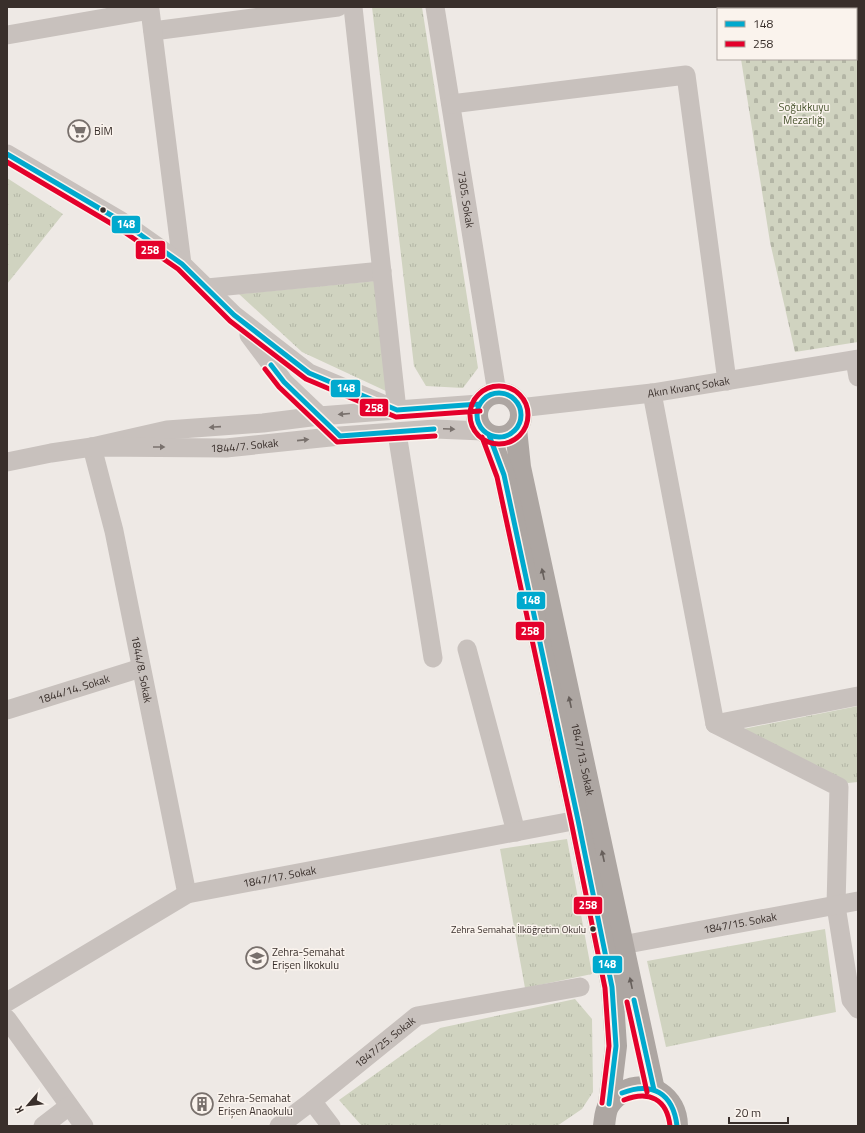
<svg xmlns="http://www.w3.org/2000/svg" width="865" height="1133" viewBox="0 0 865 1133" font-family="'Titillium Web',sans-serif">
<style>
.grass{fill:url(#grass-tufts)}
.cemetery{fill:url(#cemetery-stones)}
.garden{fill:#d0d3c0}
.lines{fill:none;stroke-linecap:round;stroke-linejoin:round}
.minor{stroke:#c8c1bd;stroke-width:19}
.major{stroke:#ada6a2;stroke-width:22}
.bus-1-casing{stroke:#faf3ed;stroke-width:8}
.bus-2-casing{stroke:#faf3ed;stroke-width:8}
.bus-1{stroke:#00a9ce;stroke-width:5}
.bus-2{stroke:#e4002b;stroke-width:5}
.oneway{fill:#79716d}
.oneway2{fill:#675f5b}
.bus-dot{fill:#392f2b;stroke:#faf3ed;stroke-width:1.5}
.labels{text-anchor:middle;stroke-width:3;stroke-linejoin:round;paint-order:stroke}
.bus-label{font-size:10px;fill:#392f2b;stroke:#faf3ed;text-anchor:end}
.park-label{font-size:11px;fill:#4a5630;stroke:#faf3ed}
.poi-label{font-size:11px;fill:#392f2b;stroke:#faf3ed;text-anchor:start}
.street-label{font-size:11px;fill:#392f2b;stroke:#faf3ed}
.line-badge{stroke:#faf3ed;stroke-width:1.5}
.badge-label{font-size:11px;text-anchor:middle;font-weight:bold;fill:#fff}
</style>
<defs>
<pattern id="grass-tufts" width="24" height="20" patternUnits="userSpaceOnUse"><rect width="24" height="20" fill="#d0d3c0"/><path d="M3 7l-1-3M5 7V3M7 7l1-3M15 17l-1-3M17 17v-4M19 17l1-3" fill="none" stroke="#b3b5a5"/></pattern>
<pattern id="cemetery-stones" width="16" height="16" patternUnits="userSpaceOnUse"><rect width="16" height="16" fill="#d0d3c0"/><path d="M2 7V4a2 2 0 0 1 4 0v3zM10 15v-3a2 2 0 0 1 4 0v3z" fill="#b3b5a5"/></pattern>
</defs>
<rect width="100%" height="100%" fill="#eee9e5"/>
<!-- grass -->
<path class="grass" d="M372 7H422L478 368 463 388 426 386 414 366Z
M7 178 63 214 7 284Z
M375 281 388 392 302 352 239 294Z
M858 706V782L848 783 743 729Z
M567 839 592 974 525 988 500 849Z
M825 929 836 1012 666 1047 647 961Z
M575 999 592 1019 593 1092 582 1109 557 1126H362L339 1100 440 1028Z"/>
<!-- cemetery -->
<path class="cemetery" d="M732 7H858V342L795 352 770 242 741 59H856V9H733Z"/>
<!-- garden -->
<path class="garden" d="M467 1113 475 1126H446Z"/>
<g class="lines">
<!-- minor -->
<g class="minor">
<path id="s1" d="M435 7 497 393"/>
<path d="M153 31 338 7"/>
<path d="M7 35 150 10 182 264"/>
<path d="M451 104 686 75 727 381"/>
<path d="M7 154 121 221 182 264 234 315 309 373 397 410 479 404"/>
<path d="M207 288 382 271"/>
<path d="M249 335 284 382 325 421"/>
<path d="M855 360 858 377"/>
<path d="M652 393 715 724"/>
<path id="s2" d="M519 408 652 393 858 359"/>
<path d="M397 433 433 658"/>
<path d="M92 447 167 430 263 423 319 416 397 410 353 7"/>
<path id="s3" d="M92 447 114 531 187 894"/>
<path id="s4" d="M7 462 51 453 92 447 226 448 340 436 435 429 483 431"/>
<path d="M467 649 516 832"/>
<path d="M858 696 715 724 839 787 836 906 851 1000 858 1009"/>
<path id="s5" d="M7 710 141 668"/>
<path id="s6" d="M622 945 858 901"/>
<path id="s7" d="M7 1002 187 894 578 820"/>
<path d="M7 1019 84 1126"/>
<path d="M312 1101 331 1126"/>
<path d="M43 1126 69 1106"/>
<path id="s8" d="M279 1126 312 1101 417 1016 580 987"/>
</g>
<!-- major -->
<g class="major">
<circle cx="499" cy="415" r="22"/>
<path id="s9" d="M516 429 520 467 654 1090"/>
<path d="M489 435 504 475 578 820 612 987 616 1046 609 1104"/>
<path d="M604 1126C605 1119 605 1111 609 1105 612 1100 618 1095 623 1092 649 1078 677 1097 677 1126"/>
</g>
<!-- bus-1 casing -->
<g class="bus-1-casing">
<path id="bus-1" d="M7 154 121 221 182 264 234 315 309 373 397 410 479 404
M271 365 284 382 340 436 434 429
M477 415a22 22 0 1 1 44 0a22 22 0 1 1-44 0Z
M489 435 504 475 578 820 612 987 616 1046 609 1104
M634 1000 654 1090
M622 1093C652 1081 673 1093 677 1126"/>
</g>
<!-- bus-2 casing -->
<g class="bus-2-casing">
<path id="bus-2" d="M7 162 117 227 178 269 230 321 306 379 396 417 480 411
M265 369 279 387 337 442 435 436
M470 415a29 29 0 1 1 58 0a29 29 0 1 1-58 0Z
M482 437 497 477 571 821 605 988 609 1046 602 1103
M627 1002 647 1092
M624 1100C649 1090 667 1099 670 1126"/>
</g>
<!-- bus-1 -->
<use href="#bus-1" class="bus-1"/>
<!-- bus-2 -->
<use href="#bus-2" class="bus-2"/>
</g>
<!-- one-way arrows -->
<defs><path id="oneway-solid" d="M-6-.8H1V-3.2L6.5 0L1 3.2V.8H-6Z"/></defs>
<g class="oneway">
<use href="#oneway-solid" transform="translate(344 414) rotate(175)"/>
<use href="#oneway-solid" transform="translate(215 427) rotate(176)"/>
<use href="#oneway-solid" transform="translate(449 429) rotate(2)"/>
<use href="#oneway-solid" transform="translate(303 440) rotate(-6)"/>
<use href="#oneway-solid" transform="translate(159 447)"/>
</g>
<g class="oneway2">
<use href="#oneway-solid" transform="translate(543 574) rotate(-102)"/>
<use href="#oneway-solid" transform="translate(570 702) rotate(-102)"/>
<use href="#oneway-solid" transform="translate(603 856) rotate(-102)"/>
<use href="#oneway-solid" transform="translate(631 983) rotate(-102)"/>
</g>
<!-- icons -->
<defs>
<g id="supermarket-ring" transform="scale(1.15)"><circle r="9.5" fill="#faf3ed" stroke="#78706c" stroke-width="1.5"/><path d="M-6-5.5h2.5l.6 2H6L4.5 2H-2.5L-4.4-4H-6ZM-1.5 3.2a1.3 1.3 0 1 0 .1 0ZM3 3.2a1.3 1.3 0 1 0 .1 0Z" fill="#78706c"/></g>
<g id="school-ring" transform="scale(1.15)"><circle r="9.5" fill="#faf3ed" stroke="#78706c" stroke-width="1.5"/><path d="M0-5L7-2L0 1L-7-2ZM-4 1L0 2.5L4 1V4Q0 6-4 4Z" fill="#78706c"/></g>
<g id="building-ring" transform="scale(1.15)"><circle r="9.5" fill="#faf3ed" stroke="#78706c" stroke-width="1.5"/><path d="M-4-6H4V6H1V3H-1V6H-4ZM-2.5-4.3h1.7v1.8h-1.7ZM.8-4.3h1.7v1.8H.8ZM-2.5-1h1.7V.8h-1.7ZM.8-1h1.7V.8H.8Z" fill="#78706c"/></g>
</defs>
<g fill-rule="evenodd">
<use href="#supermarket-ring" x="79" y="131"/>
<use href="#school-ring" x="257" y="958"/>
<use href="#building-ring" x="202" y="1104"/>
</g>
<!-- markers -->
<g class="bus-dot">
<circle cx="103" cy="210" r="3.5"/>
<circle cx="593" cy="929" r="3.5"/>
</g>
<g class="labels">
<!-- bus labels -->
<g class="bus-label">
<text x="586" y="933">Zehra Semahat İlköğretim Okulu</text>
</g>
<!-- park labels -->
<g class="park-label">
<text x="804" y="111">Soğukkuyu<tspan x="804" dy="13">Mezarlığı</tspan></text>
</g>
<!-- poi labels -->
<g class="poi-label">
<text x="94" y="135">BİM</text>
<text x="272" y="956">Zehra-Semahat<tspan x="272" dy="13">Erişen İlkokulu</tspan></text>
<text x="218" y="1102">Zehra-Semahat<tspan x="218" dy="13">Erişen Anaokulu</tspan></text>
</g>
<!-- street labels -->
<g class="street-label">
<text dy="4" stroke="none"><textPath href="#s1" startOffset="195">7305. Sokak</textPath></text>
<text dy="4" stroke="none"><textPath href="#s2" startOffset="171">Akın Kıvanç Sokak</textPath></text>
<text dy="4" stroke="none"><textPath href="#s4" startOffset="239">1844/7. Sokak</textPath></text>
<text dy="4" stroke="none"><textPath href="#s3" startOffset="228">1844/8. Sokak</textPath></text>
<text dy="4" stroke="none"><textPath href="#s5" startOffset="70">1844/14. Sokak</textPath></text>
<text dy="4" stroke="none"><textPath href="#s9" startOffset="337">1847/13. Sokak</textPath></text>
<text dy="4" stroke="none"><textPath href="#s7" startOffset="304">1847/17. Sokak</textPath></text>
<text dy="4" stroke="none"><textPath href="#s6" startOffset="120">1847/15. Sokak</textPath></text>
<text dy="4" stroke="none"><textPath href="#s8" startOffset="135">1847/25. Sokak</textPath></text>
</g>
</g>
<g class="line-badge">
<rect x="111" y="215" width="30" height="19" rx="4" fill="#00a9ce"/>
<rect x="135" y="240" width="31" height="20" rx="4" fill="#e4002b"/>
<rect x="330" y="379" width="31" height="19" rx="4" fill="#00a9ce"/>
<rect x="359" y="398" width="30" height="19" rx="4" fill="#e4002b"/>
<rect x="516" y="591" width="30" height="19" rx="4" fill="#00a9ce"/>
<rect x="515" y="621" width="30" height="20" rx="4" fill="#e4002b"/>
<rect x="573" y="896" width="30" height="19" rx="4" fill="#e4002b"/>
<rect x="592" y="955" width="31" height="19" rx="4" fill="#00a9ce"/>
</g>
<g class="badge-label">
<text x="126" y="228">148</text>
<text x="150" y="254">258</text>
<text x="346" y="392">148</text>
<text x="374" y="412">258</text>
<text x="531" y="604">148</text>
<text x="530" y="635">258</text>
<text x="588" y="909">258</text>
<text x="607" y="968">148</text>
</g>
<!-- border -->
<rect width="865" height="1133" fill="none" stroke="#392f2b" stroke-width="16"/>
<!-- legend -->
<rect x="717" y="8" width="140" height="52" fill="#faf3ed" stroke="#ada59f"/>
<rect x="725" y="21" width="20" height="6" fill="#00a9ce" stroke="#ada59f"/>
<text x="753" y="28" font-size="12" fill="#392f2b">148</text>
<rect x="725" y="41" width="20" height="6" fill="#e4002b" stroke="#ada59f"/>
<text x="753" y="48" font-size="12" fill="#392f2b">258</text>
<!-- north arrow -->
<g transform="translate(28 1105) rotate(242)" stroke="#faf3ed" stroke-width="3" paint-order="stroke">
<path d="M0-3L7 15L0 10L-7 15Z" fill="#392f2b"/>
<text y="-6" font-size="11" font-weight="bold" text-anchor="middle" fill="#392f2b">K</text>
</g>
<!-- scale -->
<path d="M729 1117v6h59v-6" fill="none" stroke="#392f2b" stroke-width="2"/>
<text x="735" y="1117" font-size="12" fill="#392f2b" stroke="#faf3ed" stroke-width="3" paint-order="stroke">20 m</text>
</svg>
